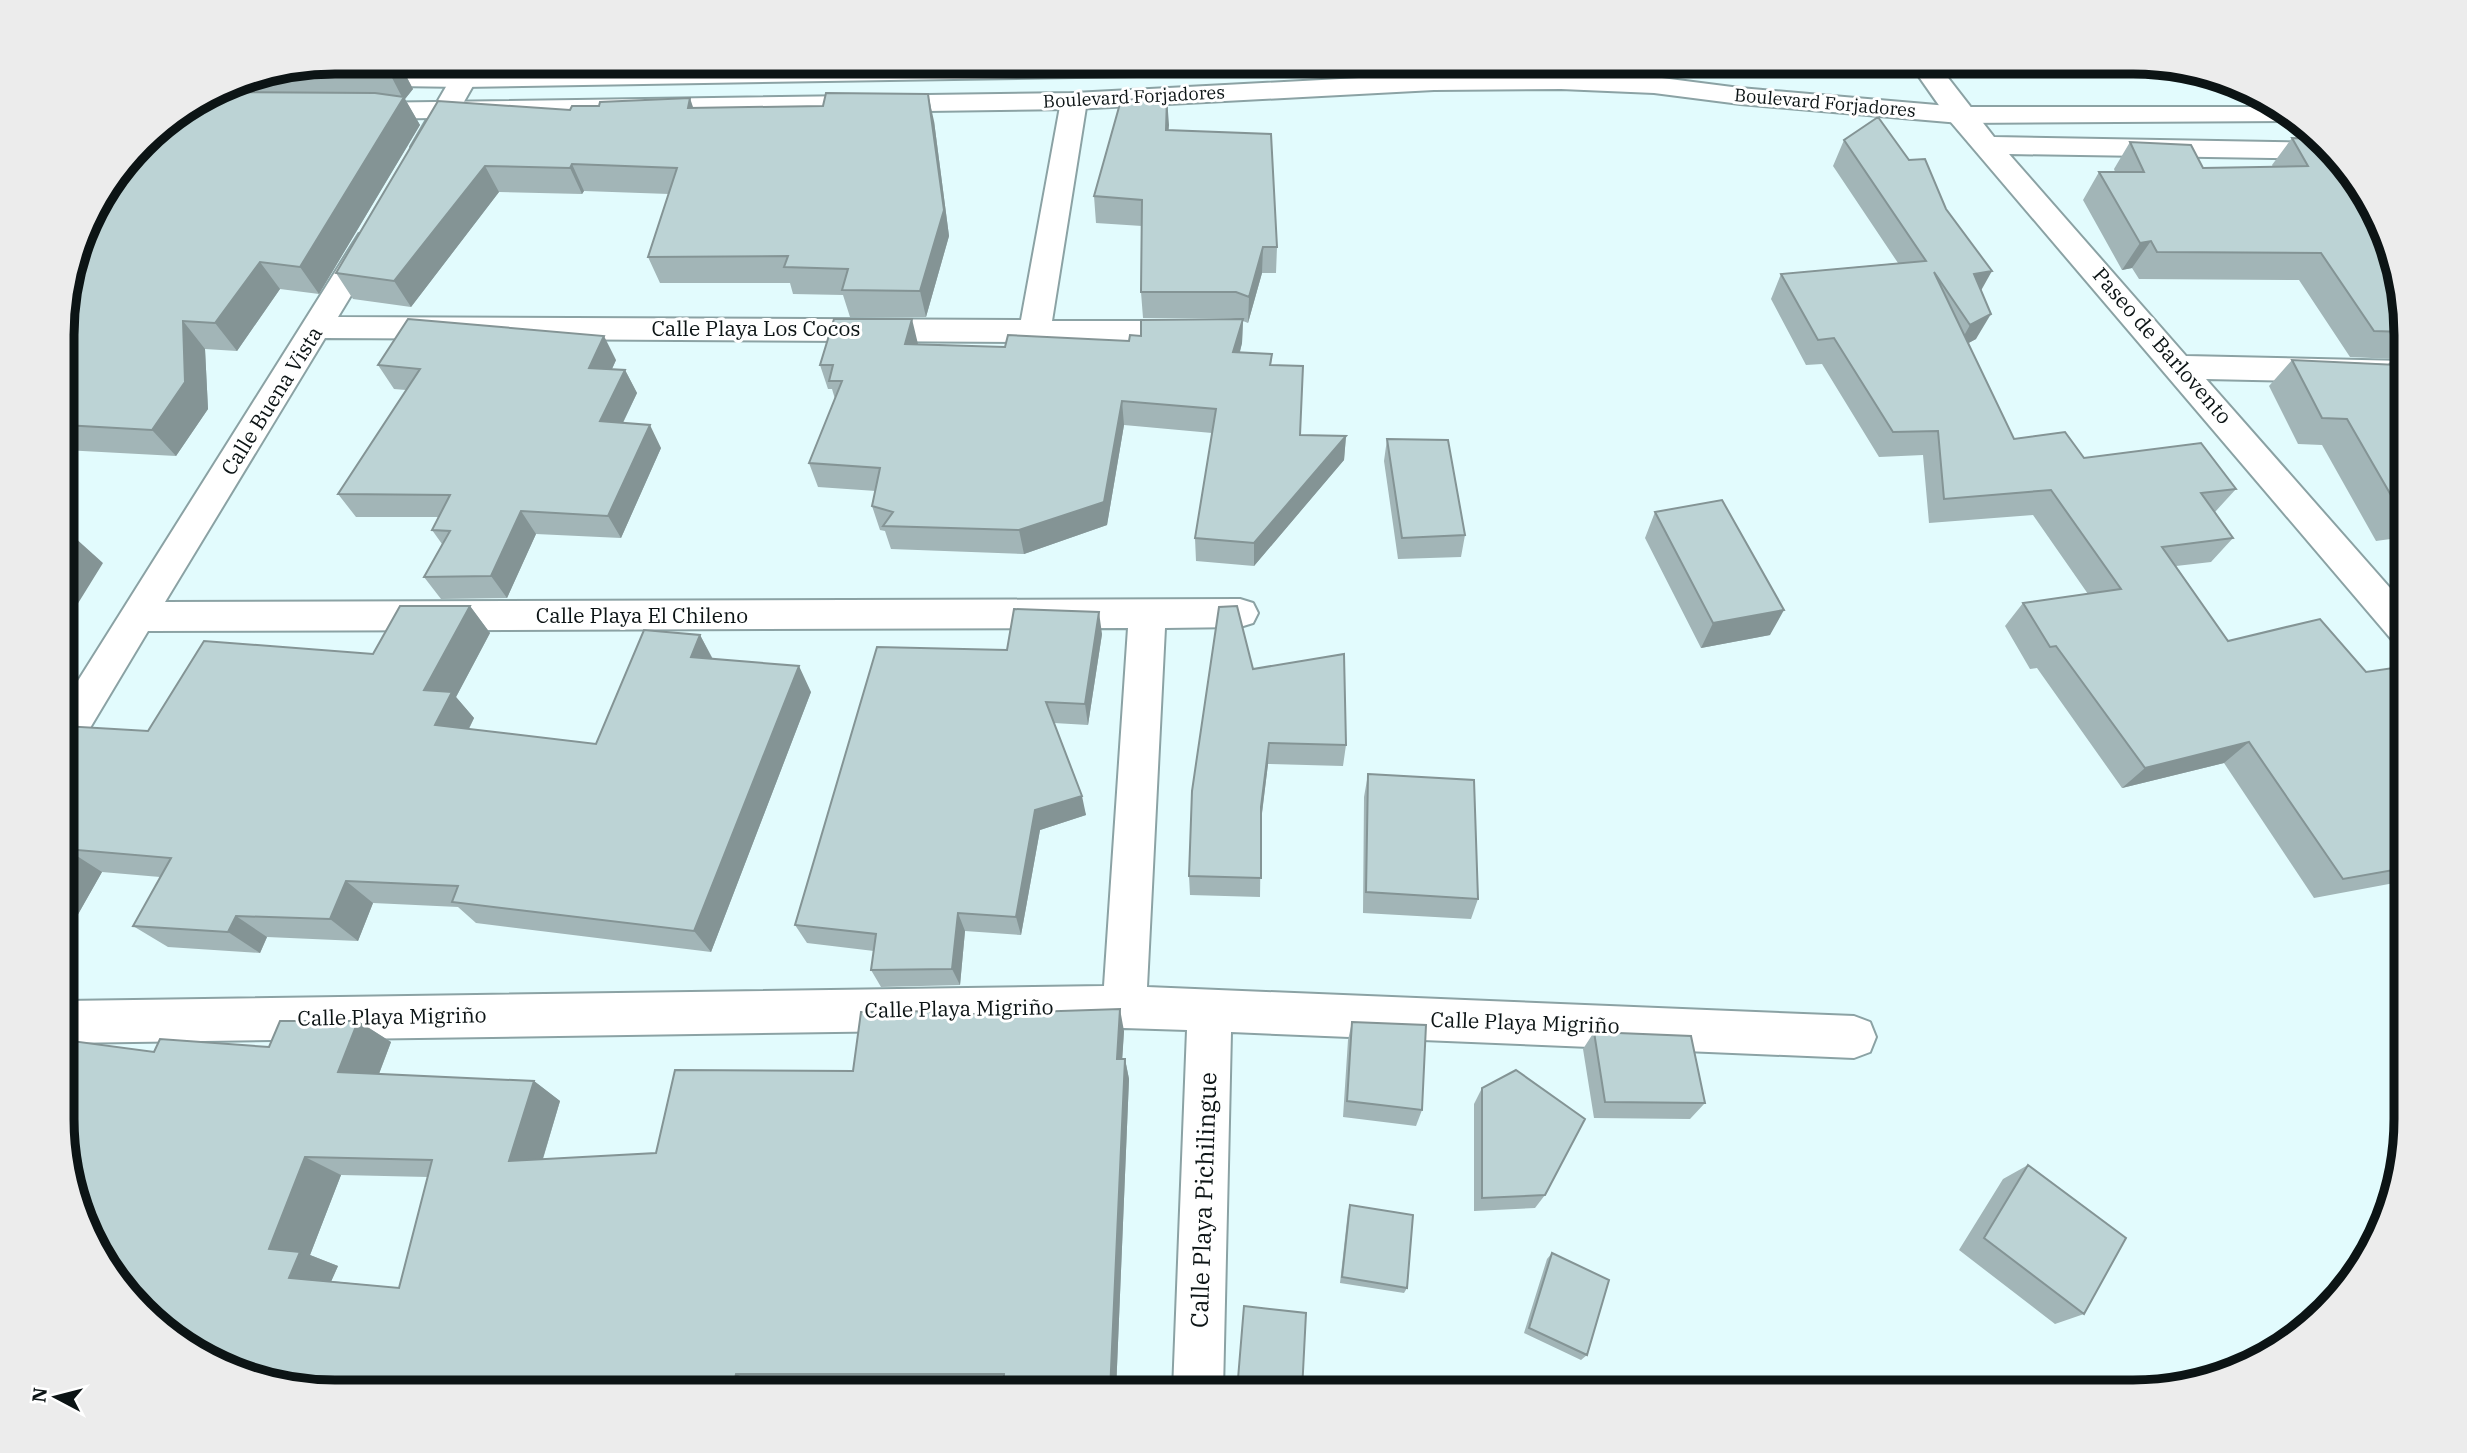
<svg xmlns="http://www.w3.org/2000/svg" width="2467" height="1453" viewBox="0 0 2467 1453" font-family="'IBM Plex Serif',serif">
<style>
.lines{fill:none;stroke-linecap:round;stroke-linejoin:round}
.minor-casing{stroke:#8ba2a4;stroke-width:4}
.major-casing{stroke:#8ba2a4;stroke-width:4}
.minor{fill:#fff;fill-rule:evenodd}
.major{fill:#fff;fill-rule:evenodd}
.wall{fill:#a2b5b7;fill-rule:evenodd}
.shaded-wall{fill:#849495}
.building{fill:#bcd3d5;stroke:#849495;stroke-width:2;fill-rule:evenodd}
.labels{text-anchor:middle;stroke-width:6;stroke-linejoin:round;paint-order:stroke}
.far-street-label{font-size:18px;fill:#0c1415;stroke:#fff}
.street-label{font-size:21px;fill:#0c1415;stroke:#fff}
.near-street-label{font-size:24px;fill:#0c1415;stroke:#fff}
.rim{fill:none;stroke:#0c1415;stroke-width:9}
</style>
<rect width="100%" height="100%" fill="#e2fbfd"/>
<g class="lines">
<!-- minor casing -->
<g class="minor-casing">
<path id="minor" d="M461 61H487L435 153 425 155 415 153 411 147Z
M1908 61H1935L1994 137 2327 143 2339 159 2009 154 2186 356 2405 361V383L2206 379 2405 605V645L2392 640 1950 121Z
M1074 93 1084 95 1087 101 1052 321H1192L1203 325 1208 332 1203 339 1192 343 325 338 165 602 1240 599 1253 603 1258 613 1253 623 1240 627 1165 628 1147 987 1854 1016 1870 1022 1876 1037 1870 1052 1854 1058 1231 1032 1223 1391H1173L1187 1030 1124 1028 64 1043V1001L1104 986 1128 628 148 631 78 748 64 752V703L359 234 369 232 379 234 384 241 338 317 1021 320 1061 101 1064 95Z"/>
</g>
<!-- major casing -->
<g class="major-casing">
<path id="major" d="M1190 61 1198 63 1202 69 1198 75 463 87 260 84 248 78 298 69 463 71Z
M1617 61H1722L1718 67 1709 69H1630L1621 67Z
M1561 73 1654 77 1740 88 1960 107H2281L2299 121 1960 123 1740 104 1654 93 1561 89 1434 90 1074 109 360 119 350 117 346 111 350 105 360 103 1074 93 1434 74Z"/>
</g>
<!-- minor -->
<use href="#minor" class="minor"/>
<!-- major -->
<use href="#major" class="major"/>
</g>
<!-- wall -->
<path class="wall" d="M335 61H435L430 68H402L413 89 405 99 420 125 319 294 280 289 237 351 205 349 208 409 176 456 64 450V299L154 129 230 82Z
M1167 98 1168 130 1277 247 1276 273H1262L1248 323 1243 321 1242 343 1240 352 1272 354 1271 365 1300 435 1346 436 1344 460 1254 566 1196 561 1195 538 1212 433 1124 425 1107 525 1024 554 891 549 885 531 880 530 872 506 876 491 818 487 809 463 835 399 832 389H828L820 365 918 344 1005 347 1129 341 1141 336 1236 318H1143L1141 292 1142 226 1096 223 1094 196Z
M438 101 570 110 693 108 934 121 949 236 926 317H850L843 295 793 294 790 283H660L648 257 669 194 584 191 582 194 499 192 411 307 353 299 336 273Z
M2292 138 2405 316V537L2376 541 2322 445 2298 444 2269 386 2292 360 2388 364 2393 359 2350 357 2299 280 2139 279 2132 268 2122 270 2083 200 2099 172H2115L2114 169 2130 142 2203 168 2273 167 2272 165Z
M1844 140 1981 291 1976 339 1968 343 2014 439 2084 458 2236 489 2215 512 2233 538 2211 562 2176 566 2228 641 2366 672 2405 683V881L2314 898 2224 763 2122 788 2037 668 2030 669 2005 626 2023 603 2088 594 2033 515 1929 523 1923 455 1879 457 1822 364 1806 365 1771 299 1781 274 1898 263 1833 166Z
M616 360 612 369 625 370 637 393 623 423 661 448 621 538 536 534 507 598 441 599 424 577 442 544 432 530 438 517H356L338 494 406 390 394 389 378 365Z
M1387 439 1465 535 1461 557 1398 559 1384 461Z
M1655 512 1770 635 1701 648 1645 538Z
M470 606 490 633 456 697 474 718 469 729 596 744 700 635 713 659 811 692 711 952 476 923 458 907 373 903 358 941 267 937 260 953 168 947 133 926 160 877 102 872 64 939V726L148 731 373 654Z
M1102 634 1088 725 1054 723 1086 815 1040 830 1021 935 965 931 960 985 881 987 871 970 874 951 807 943 795 925Z
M1253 669 1346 745 1343 766 1268 764 1261 822 1260 897 1190 895 1189 876Z
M1368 774 1478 899 1471 919 1363 913 1364 797Z
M946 1015 1124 1031 1122 1059H1125L1129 1079 1116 1391 1003 1392V1383L757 1384 334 1392 269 1047 358 1021 391 1042 379 1074 534 1081 560 1101 543 1159 656 1153 853 1071ZM341 1175 428 1177 399 1288 331 1281 338 1266 310 1255Z
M1352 1022 1422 1110 1416 1126 1343 1117 1348 1040Z
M1594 1032 1705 1103 1690 1119 1594 1118 1583 1049Z
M1482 1088 1545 1195 1535 1208 1474 1211V1104Z
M2028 1165 2084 1314 2055 1324 1959 1250 2003 1179Z
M1350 1205 1407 1288 1404 1293 1340 1283 1348 1211Z
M1552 1253 1587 1355 1581 1360 1524 1333 1547 1259Z"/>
<!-- shaded-wall -->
<path class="shaded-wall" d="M398 61 413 89 405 99 420 125 319 294 300 267 403 99 389 72Z
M426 61H435L430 68Z
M928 94 934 121 949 236 926 317 920 291Z
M690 98 699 125 688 108Z
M1167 98 1169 125 1167 156 1166 130Z
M572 164 584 191 582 194 570 168Z
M485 166 499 192 411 307 394 281Z
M2151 241 2132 268 2122 270 2140 243Z
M1263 247 1262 273 1248 323 1249 297Z
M260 262 280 289 237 351 215 323Z
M1992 271 1978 296 1974 274Z
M1991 314 1976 339 1956 350 1970 325Z
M912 319 918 344H905Z
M1243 319 1242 343 1233 377V352Z
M183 321 205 349 208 409 176 456 152 430Z
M604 336 616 360 602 391 589 368Z
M625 370 637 393 612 445 600 421Z
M1122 401 1124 425 1107 525 1024 554 1019 530Z
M650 425 661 448 621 538 608 516Z
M1346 436 1344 460 1254 566V543Z
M521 511 536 534 507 598 491 576Z
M73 536 103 563 64 626V550Z
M470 606 490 633 456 697 474 718 458 750 435 725 424 690Z
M1784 610 1770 635 1701 648 1713 623Z
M1099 612 1102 634 1088 725 1085 704Z
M700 635 714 662 691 657Z
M799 666 811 692 711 952 694 931Z
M2249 742 2224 763 2122 788 2145 768Z
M1269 743 1268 764 1260 828 1261 807Z
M1082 796 1086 815 1040 830 1021 935 1016 917 1035 810Z
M66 849 102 872 64 939V854Z
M346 881 373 903 358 941 330 919Z
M958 913 965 931 960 985 952 969Z
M236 916 267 937 260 953 228 932Z
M1120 1009 1124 1031 1121 1079 1117 1059Z
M358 1021 391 1042 372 1092 338 1072Z
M1125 1059 1129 1079 1116 1391 1110 1392Z
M534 1081 560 1101 537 1178 509 1161Z
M305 1157 341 1175 310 1255 338 1266 327 1291 289 1278 269 1249Z
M736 1374 757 1384 755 1392H732Z"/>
<!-- building -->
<path class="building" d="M335 61H398L389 72H278Z
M214 92 375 93 404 97 300 267 260 262 215 323 183 321 185 382 152 430 64 425V299L90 213 154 129Z
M826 93 928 94 944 210 920 291 842 290 848 269 784 267 788 256 648 257 677 168 572 164 570 168 485 166 394 281 336 273 438 101 570 110 572 106H599L600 102 690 98 688 108 823 106Z
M1167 98 1166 130 1271 134 1277 247H1263L1249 297 1236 292H1141L1142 200 1094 196 1121 100Z
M1878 117 1909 160 1925 159 1946 209 1992 271 1974 274 1991 314 1970 325 1934 272 2014 439 2065 432 2084 458 2201 443 2236 489 2201 493 2233 538 2162 547 2228 641 2320 619 2366 672 2393 668 2405 683V868L2343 879 2249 742 2145 768 2056 646 2050 647 2023 603 2121 589 2051 490 1944 499 1938 431 1893 432 1834 338 1818 340 1781 274 1926 261 1844 140Z
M2292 138 2322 139 2325 141 2369 198 2405 316V332L2374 331 2321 253 2157 252 2151 241 2140 243 2099 172H2144L2130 142 2191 145 2203 168 2308 166Z
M408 319 604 336 589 368 625 370 600 421 650 425 608 516 521 511 491 576 424 577 450 531 432 530 450 495 338 494 420 369 378 365Z
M834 319H912L905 344 1005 347 1008 335 1129 341 1130 335 1141 336V320L1243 319 1233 352 1272 354 1270 365 1303 366 1300 435 1346 436 1254 543 1195 538 1216 409 1122 401 1104 502 1019 530 883 526 893 512 872 506 880 468 809 463 842 381H829L833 365H820Z
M2393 358H2405V516H2403L2347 419 2322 418 2292 360 2397 365Z
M1387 439 1448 440 1465 535 1402 538Z
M1722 500 1784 610 1713 623 1655 512Z
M64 535 73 536 64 550Z
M400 606H470L424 690 452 692 435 725 596 744 644 630 700 635 691 657 799 666 694 931 452 902 458 886 346 881 330 919 236 916 228 932 133 926 171 858 66 849 64 854V726L148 731 204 641 373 654Z
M1237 606 1253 669 1344 654 1346 745 1269 743 1261 807V878L1189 876 1192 791 1219 607Z
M1014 609 1099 612 1085 704 1046 702 1082 796 1035 810 1016 917 958 913 952 969 871 970 876 934 795 925 877 647 1007 650Z
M1368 774 1474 780 1478 899 1366 892Z
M1120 1009 1117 1059H1125L1110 1392H1003L1004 1374H736L732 1392H334L264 1382 198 1355 107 1270 64 1154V1055L72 1041 154 1052 160 1039 269 1047 280 1021H358L338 1072 534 1081 509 1161 656 1153 675 1070 853 1071 861 1012 944 1011V1015ZM305 1157 432 1160 399 1288 289 1278 300 1252 269 1249Z
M1352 1022 1426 1025 1422 1110 1347 1101Z
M1594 1032 1691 1036 1705 1103 1605 1102Z
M1516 1070 1585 1119 1545 1195 1482 1198V1088Z
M2028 1165 2126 1238 2084 1314 1984 1238Z
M1350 1205 1413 1215 1407 1288 1342 1277Z
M1552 1253 1609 1280 1587 1355 1529 1328Z
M1244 1306 1306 1313 1302 1391H1237Z"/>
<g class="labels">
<!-- far-street labels -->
<g class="far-street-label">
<text transform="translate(1134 97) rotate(-3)" y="6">Boulevard Forjadores</text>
<text transform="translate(1825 103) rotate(5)" y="6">Boulevard Forjadores</text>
</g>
<!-- street labels -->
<g class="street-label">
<text x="756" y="336">Calle Playa Los Cocos</text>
<text transform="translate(2162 346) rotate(49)" y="7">Paseo de Barlovento</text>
<text transform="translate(272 401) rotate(-58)" y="7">Calle Buena Vista</text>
<text x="642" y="623">Calle Playa El Chileno</text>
<text transform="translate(959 1009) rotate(-1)" y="7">Calle Playa Migriño</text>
<text transform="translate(392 1017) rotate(-1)" y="7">Calle Playa Migriño</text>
<text transform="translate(1525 1023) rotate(2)" y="7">Calle Playa Migriño</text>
</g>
<!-- near-street labels -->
<g class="near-street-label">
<text transform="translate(1204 1200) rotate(-88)" y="8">Calle Playa Pichilingue</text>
</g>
</g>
<!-- crop -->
<path d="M0 0H2467V1453H0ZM335 74H2133A261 261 0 0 1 2394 335V1119A261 261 0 0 1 2133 1380H335A261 261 0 0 1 74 1119V335A261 261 0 0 1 335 74Z" fill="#ececec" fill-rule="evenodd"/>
<path class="rim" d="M335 74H2133A261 261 0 0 1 2394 335V1119A261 261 0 0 1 2133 1380H335A261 261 0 0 1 74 1119V335A261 261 0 0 1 335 74Z"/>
<!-- north arrow -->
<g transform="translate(56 1397) rotate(277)" stroke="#ffffff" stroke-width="5" paint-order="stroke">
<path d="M0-5L12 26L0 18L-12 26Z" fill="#0c1415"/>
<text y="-10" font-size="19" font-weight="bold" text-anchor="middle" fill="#0c1415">N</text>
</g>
</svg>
